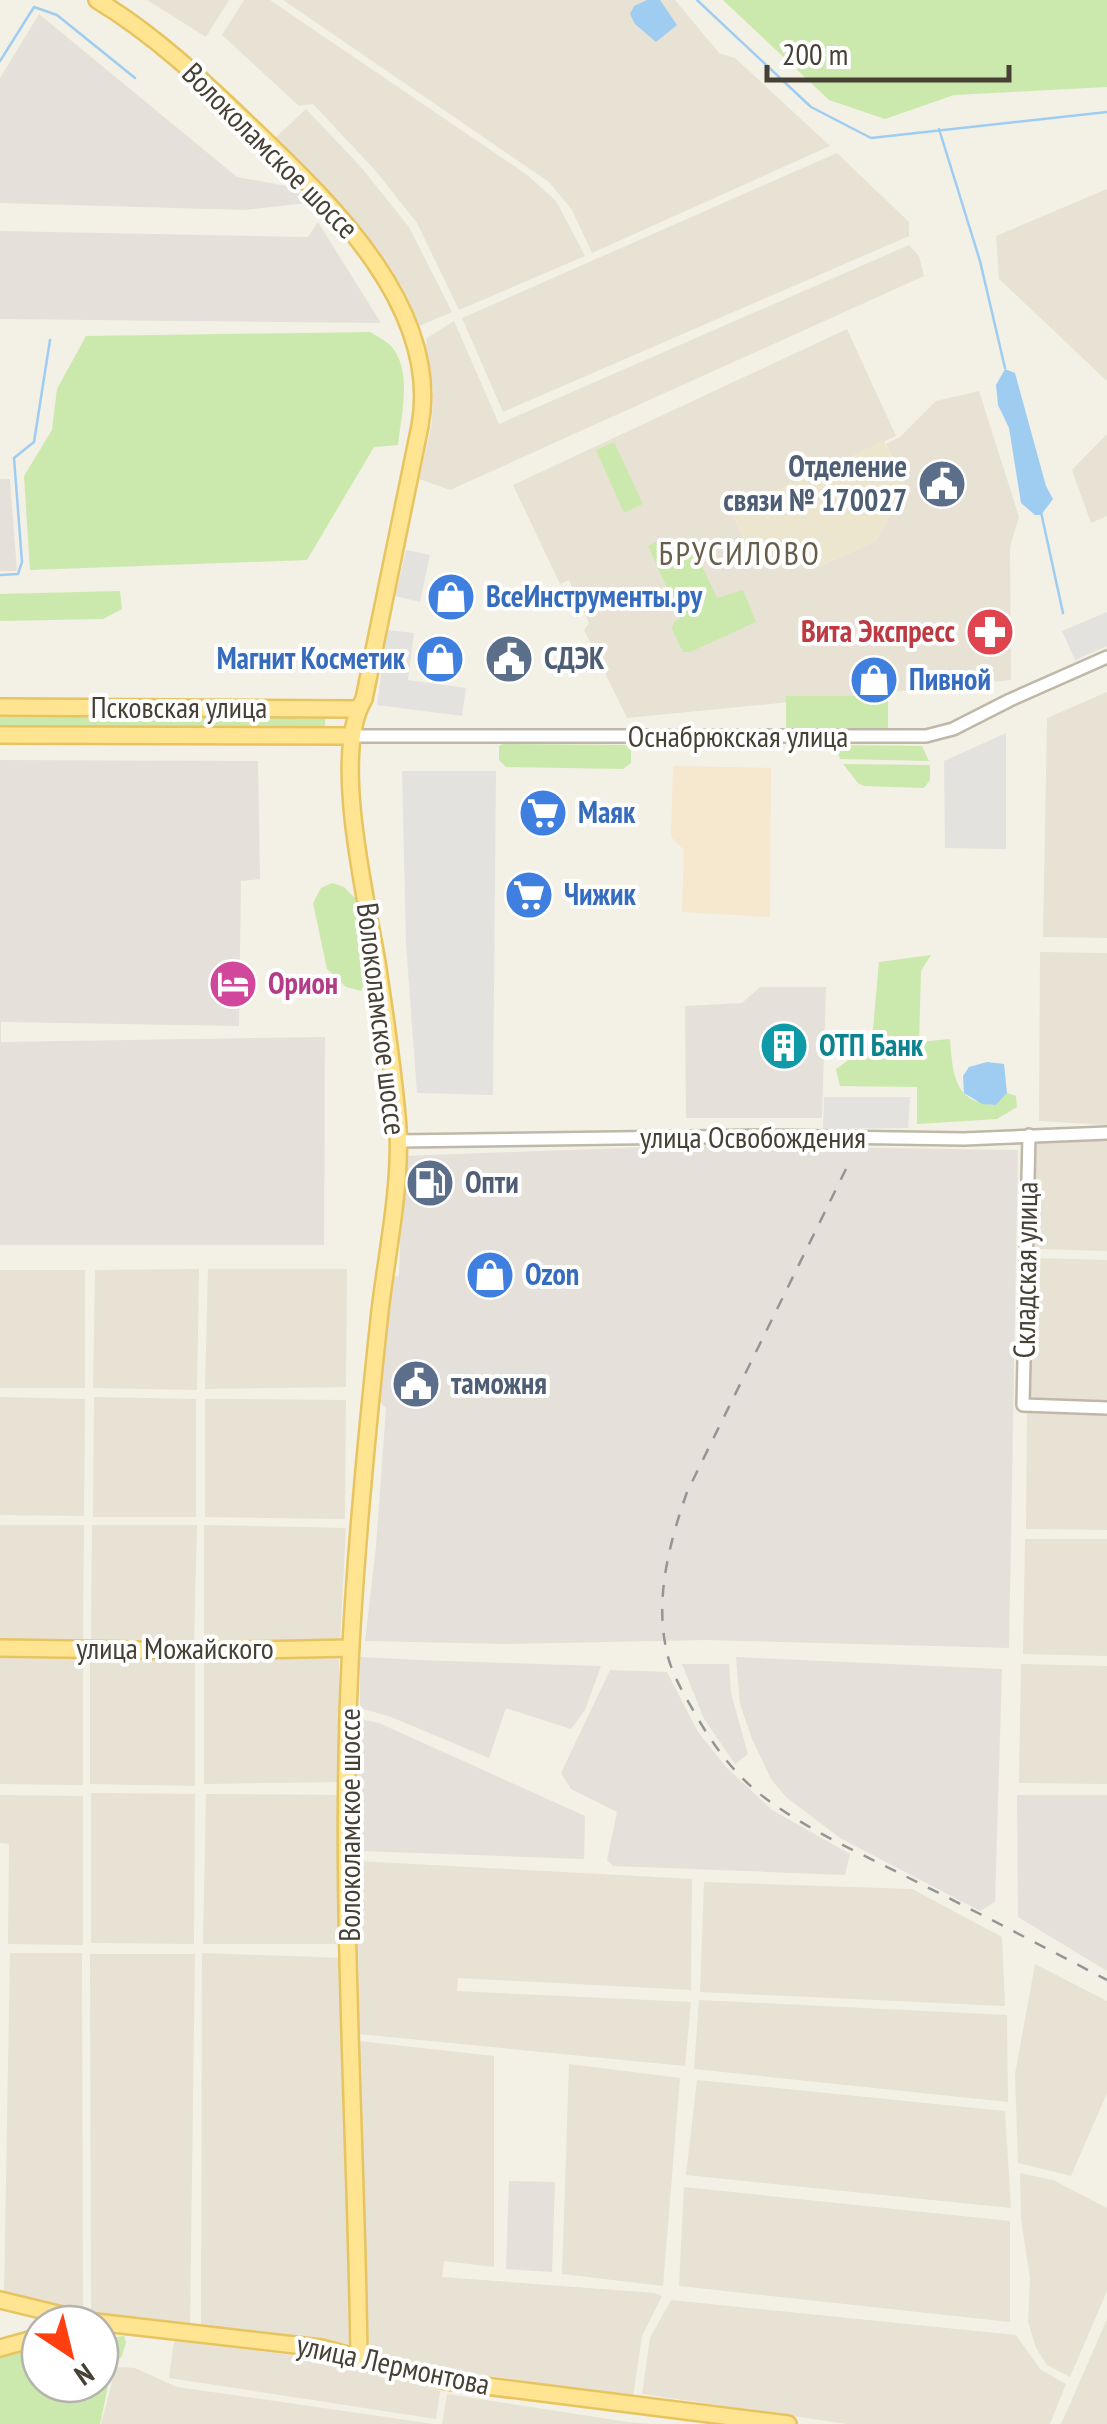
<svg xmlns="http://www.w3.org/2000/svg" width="1107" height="2424" viewBox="0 0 1107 2424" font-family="'PT Sans Narrow',sans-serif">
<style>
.residential{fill:#e7e2d3}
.commercial{fill:#f6e7cf}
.industrial{fill:#e5e1da}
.education{fill:#ede6cf}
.green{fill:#cbe9ac}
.parking{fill:#e4e2de}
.water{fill:#9fcdf2}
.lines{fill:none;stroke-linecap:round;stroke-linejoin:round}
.stream{stroke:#9fcdf2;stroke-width:2.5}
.minor-casing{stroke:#bfb8a8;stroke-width:16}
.major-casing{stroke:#e7c45f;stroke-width:20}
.minor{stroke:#fff;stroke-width:11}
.major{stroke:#ffe592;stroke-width:15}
.rail{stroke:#959595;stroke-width:2.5;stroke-dasharray:12 12;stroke-linecap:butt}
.labels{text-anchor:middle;stroke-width:8;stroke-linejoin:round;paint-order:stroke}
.street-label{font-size:30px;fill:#464035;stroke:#fff}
.service-label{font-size:30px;font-weight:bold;fill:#4e5e75;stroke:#fff;text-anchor:start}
.shop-label{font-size:30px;font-weight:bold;fill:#366cbe;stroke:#fff;text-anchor:start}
.health-label{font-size:30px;font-weight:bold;fill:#be3a42;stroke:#fff;text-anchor:end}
.hotel-label{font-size:30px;font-weight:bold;fill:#b23c85;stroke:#fff;text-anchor:start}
.culture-label{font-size:30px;font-weight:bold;fill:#0d838f;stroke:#fff;text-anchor:start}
.neighbourhood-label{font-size:32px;letter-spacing:2.5px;fill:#695e4b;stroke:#fff}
</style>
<rect width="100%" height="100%" fill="#f3f0e5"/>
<!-- residential -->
<path class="residential" d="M147 0H229L206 37Z
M244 0H270L526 174 556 201 585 256 459 310 417 223 375 170 313 104 299 106 222 35Z
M283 0H675L719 53 735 58 830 146 592 253 572 210 549 182Z
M306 109 360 166 409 227 452 312 412 329 391 283 272 141Z
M837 153 909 222V236L503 412 462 318Z
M1107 189V381L999 279 996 236Z
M909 245 919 256 924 276 450 490 419 479 432 423 433 390 425 351 427 338 454 321 499 424Z
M847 329 896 436 731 511 753 558 813 569 876 541 906 487 886 444 900 437 936 401 979 391 1019 517 1010 547 1011 680 627 718 584 630 589 623 569 580 560 584 513 485Z
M1107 434V516L1091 523 1072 470Z
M1107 692V938L1043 937 1047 718Z
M1040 952 1107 953V1125L1039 1121Z
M1037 1141H1107V1251L1034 1249Z
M1035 1258 1107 1260V1401L1030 1400Z
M199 1269 197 1390 93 1388 95 1270Z
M208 1269H347L346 1387 205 1389Z
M0 1270H85V1388H0Z
M0 1397 85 1399 84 1516 0 1515Z
M94 1397 196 1399V1517H93Z
M205 1399 346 1400 345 1519 205 1517Z
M1027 1412 1107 1414V1530L1026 1529Z
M0 1525H84L83 1643 0 1641Z
M92 1525H197L194 1644 91 1642Z
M204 1525 346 1528 340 1641 204 1644Z
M1025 1539H1107V1656L1023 1654Z
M0 1653 83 1656V1785L0 1784Z
M90 1654 195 1655V1786L90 1784Z
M204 1656 339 1657V1782L204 1784Z
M1021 1664 1107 1666V1784L1019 1783Z
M91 1793 195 1794 194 1944 91 1943Z
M206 1794 340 1795 342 1944H203Z
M0 1795 83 1796V1945L8 1944 9 1844 0 1843Z
M357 1861 692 1879 691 1990 458 1978 457 1991 691 2002 685 2066 359 2034Z
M704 1882 912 1889 1002 1937 1005 2006 700 1992Z
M10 1953H82L83 2311 4 2292Z
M202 1953 343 1958 349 2344 201 2325Z
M90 1954H195L190 2325 91 2314Z
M1035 1964 1107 2001V2093L1071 2176 1018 2163 1015 2074Z
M699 2000 1007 2015 1008 2102 694 2069Z
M359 2041 494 2056V2267L444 2261 442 2277 655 2293 662 2296 642 2336 633 2397 410 2364 369 2349Z
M569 2064 680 2078 663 2286 562 2274Z
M697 2080 1005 2111 1011 2208 686 2175Z
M1020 2173 1053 2180 1107 2208V2291L1070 2377 1047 2365 1036 2348 1028 2322 1030 2279 1021 2219Z
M684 2187 1010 2221V2322L679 2286Z
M671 2300 1016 2335 1041 2370 1066 2384 1050 2424H847L642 2394 650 2338Z
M1107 2319V2424H1061L1070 2404Z
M174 2341 357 2363 381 2374 440 2391 436 2419 169 2378Z
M116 2367 135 2368 177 2387 434 2424H101Z
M447 2394 628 2422 649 2424H442Z"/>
<!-- commercial -->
<path class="commercial" d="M673 766 771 768 770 917 682 912 684 850 671 837Z"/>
<!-- industrial -->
<path class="industrial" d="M39 14 237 177 297 188 307 203 245 210 0 203V78Z
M318 222 381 323 0 319V231L308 237Z
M0 479H10L17 571H0Z
M0 760 258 761 260 879 241 881 239 1026 1 1022V1042L325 1037 324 1245H0Z
M760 987H826L822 1118H686L685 1006 742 1003Z
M702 1145 1018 1150 1009 1648 706 1640 507 1644 365 1641 376 1546 386 1408 376 1398 386 1281 399 1275 403 1156Z
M360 1657 420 1660 601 1666 585 1710 571 1729 506 1708 489 1758 391 1717 360 1708Z
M736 1657 1002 1669 995 1902 980 1911 840 1838 786 1797 771 1779 752 1739 740 1704Z
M682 1664H729L731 1693 748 1754 735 1764 704 1719Z
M610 1670 667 1672 698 1732 726 1767 772 1810 850 1854 845 1875 613 1866 607 1860 617 1812 571 1789 561 1773Z
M359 1719 379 1723 585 1816 584 1859 359 1851 355 1726Z
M1017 1795H1107V1971L1018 1917Z
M509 2181 555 2182 552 2272 506 2269Z"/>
<!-- education -->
<path class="education" d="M884 441 906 487 876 541 813 569 753 558 731 510Z"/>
<!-- green -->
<path class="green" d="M723 0H1107V87L954 95 885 119 829 100Z
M370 332C377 336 386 341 391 346 413 371 401 416 398 445L374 447 307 560 30 570 24 476 52 430 57 389 86 336Z
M614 442 643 504 624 513 596 450Z
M661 539 673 563 691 555 698 558 717 598 743 590 756 622 690 652H683L672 629 674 622 681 618 648 546Z
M120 591 122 609 103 619 0 621V594Z
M786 696H888V729L786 728Z
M0 715 325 718V731L0 729Z
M503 744 627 745 631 750V763L623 769 506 767 499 760V746Z
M841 745 922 746 929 761 840 759 837 749Z
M843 764 930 765V780L924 788 864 786 858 783Z
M332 883 344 887 355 898 366 979 361 991 346 987 327 969 313 903 321 888Z
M931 955 921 971 919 1042 950 1039C953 1073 953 1103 996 1105L1007 1093 1016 1096 1017 1107 997 1119 917 1124V1087L840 1086 836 1069 864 1049 872 1040 879 962Z
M124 2336 126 2342 122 2356 112 2367 100 2424H0V2358L40 2347V2384H100V2339Z"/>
<!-- parking -->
<path class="parking" d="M406 550 430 555 420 602 395 596Z
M1107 612V646L1075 660 1062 631Z
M387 630 414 633 408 680 466 688 462 716 377 705Z
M1006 733V849L945 848 944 761Z
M402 771H496L493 1095 417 1093 406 944Z
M824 1097H910L908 1128 823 1129Z"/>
<!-- water -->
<path class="water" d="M647 0H660L677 25 656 42 635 24 630 14 634 6Z
M1005 369 1015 373 1046 486 1053 499 1041 515H1035L1021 503 1009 428 998 405 996 385Z
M987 1062 1004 1064 1007 1093 996 1105 982 1104 964 1093 963 1076 969 1067Z"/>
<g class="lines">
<!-- stream -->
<path class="stream" d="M697 0 811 107 871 138 1107 112
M0 61 34 7 57 15 135 78
M939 129 980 261 1005 368
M1041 512 1063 613
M0 575 18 574 22 562 14 458 34 442 50 340"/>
<!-- minor casing -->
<g class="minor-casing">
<path id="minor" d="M351 736H926L953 729 1010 700 1107 657
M1029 1135 1023 1405 1107 1408
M398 1141 763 1136 964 1139 1107 1133"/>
</g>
<!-- major casing -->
<g class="major-casing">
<path id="major" d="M97 0C155 35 202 80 250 126 327 200 442 306 420 426L364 699C331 753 366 898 377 962 385 1017 394 1073 398 1128 401 1188 387 1252 380 1311 368 1422 357 1533 351 1645 338 1881 356 2119 359 2356
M0 707 357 709
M0 735 351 736
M0 1648 199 1651 351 1648
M0 2300 87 2321 321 2348 446 2381 788 2424
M0 2348 40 2337"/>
</g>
<!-- minor -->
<use href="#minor" class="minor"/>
<!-- major -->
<use href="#major" class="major"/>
<!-- rail -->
<path class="rail" d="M846 1169 687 1492C670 1541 655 1596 666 1648 670 1672 685 1696 697 1717 715 1748 736 1776 765 1798 809 1831 862 1854 911 1879 977 1912 1042 1946 1107 1980"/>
</g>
<!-- icons -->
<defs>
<g id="civic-disc" transform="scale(2.5)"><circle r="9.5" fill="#5c6f8a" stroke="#fff"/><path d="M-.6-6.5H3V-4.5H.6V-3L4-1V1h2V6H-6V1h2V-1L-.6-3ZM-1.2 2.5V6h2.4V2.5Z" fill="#fff"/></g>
<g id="shop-disc" transform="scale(2.5)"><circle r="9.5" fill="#3f7fe0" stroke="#fff"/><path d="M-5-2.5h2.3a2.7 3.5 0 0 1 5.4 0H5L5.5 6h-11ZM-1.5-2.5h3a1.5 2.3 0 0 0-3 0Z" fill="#fff"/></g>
<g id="pharmacy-disc" transform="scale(2.5)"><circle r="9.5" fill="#e0444e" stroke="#fff"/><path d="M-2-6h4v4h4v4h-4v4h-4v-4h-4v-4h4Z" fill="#fff"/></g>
<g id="supermarket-disc" transform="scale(2.5)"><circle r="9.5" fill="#3f7fe0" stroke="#fff"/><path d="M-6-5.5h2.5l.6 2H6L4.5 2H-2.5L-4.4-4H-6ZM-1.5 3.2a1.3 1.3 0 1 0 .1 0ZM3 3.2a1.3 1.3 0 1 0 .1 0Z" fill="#fff"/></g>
<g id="hotel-disc" transform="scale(2.5)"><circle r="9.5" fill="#d1479c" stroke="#fff"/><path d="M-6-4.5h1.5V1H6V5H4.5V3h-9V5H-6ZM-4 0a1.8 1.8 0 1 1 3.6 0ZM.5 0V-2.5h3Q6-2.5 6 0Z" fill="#fff"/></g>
<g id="building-disc" transform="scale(2.5)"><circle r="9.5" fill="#0f9aa8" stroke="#fff"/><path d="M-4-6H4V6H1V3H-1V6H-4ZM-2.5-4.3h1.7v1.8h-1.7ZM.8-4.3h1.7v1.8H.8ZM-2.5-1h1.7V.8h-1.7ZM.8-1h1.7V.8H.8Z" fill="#fff"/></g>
<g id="fuel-disc" transform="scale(2.5)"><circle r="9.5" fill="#5c6f8a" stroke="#fff"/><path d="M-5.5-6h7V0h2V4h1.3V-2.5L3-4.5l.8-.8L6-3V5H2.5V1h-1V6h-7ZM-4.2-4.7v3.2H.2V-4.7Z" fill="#fff"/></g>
</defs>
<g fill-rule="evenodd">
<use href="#civic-disc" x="942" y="484"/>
<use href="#shop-disc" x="451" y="597"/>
<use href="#pharmacy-disc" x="990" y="632"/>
<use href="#shop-disc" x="440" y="659"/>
<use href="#civic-disc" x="509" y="659"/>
<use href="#shop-disc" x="874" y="680"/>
<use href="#supermarket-disc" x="543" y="813"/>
<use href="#supermarket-disc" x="529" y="895"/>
<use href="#hotel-disc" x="233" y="984"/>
<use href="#building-disc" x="784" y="1046"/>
<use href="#fuel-disc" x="430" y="1183"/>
<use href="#shop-disc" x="490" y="1275"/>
<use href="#civic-disc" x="416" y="1384"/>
</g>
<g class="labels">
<!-- street labels -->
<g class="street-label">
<text transform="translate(270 151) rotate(45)" y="10">Волоколамское шоссе</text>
<text x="179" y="718">Псковская улица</text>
<text x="738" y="747">Оснабрюкская улица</text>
<text transform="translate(381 1019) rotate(83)" y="10">Волоколамское шоссе</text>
<text x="753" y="1148">улица Освобождения</text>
<text transform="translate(1026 1270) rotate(-89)" y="10">Складская улица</text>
<text x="175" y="1659">улица Можайского</text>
<text transform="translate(350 1825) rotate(-90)" y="10">Волоколамское шоссе</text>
<text transform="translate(393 2365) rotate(12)" y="10">улица Лермонтова</text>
</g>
<!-- service labels -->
<g class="service-label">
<text x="907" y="477" text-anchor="end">Отделение<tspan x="907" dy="34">связи № 170027</tspan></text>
<text x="544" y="669">СДЭК</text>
<text x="465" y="1193">Опти</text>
<text x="451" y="1394">таможня</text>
</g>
<!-- shop labels -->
<g class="shop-label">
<text x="486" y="607">ВсеИнструменты.ру</text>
<text x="405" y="669" text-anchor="end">Магнит Косметик</text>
<text x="909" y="690">Пивной</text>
<text x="578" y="823">Маяк</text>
<text x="564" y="905">Чижик</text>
<text x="525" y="1285">Ozon</text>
</g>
<!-- health labels -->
<g class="health-label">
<text x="955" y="642">Вита Экспресс</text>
</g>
<!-- hotel labels -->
<g class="hotel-label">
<text x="268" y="994">Орион</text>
</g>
<!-- culture labels -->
<g class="culture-label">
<text x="819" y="1056">ОТП Банк</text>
</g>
<!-- neighbourhood labels -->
<g class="neighbourhood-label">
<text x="740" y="565">БРУСИЛОВО</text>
</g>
</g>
<!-- north arrow -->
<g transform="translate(70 2354) rotate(145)"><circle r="48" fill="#ffffff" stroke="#b5b3ae" stroke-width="2.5"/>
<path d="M0-8L18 38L0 25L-18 38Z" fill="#ff3f10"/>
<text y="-15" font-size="28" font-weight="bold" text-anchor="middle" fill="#464035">N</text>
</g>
<!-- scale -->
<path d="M767 65v15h242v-15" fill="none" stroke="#464035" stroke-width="5"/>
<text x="782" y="65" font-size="30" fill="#464035" stroke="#ffffff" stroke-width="8" paint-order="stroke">200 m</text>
</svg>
